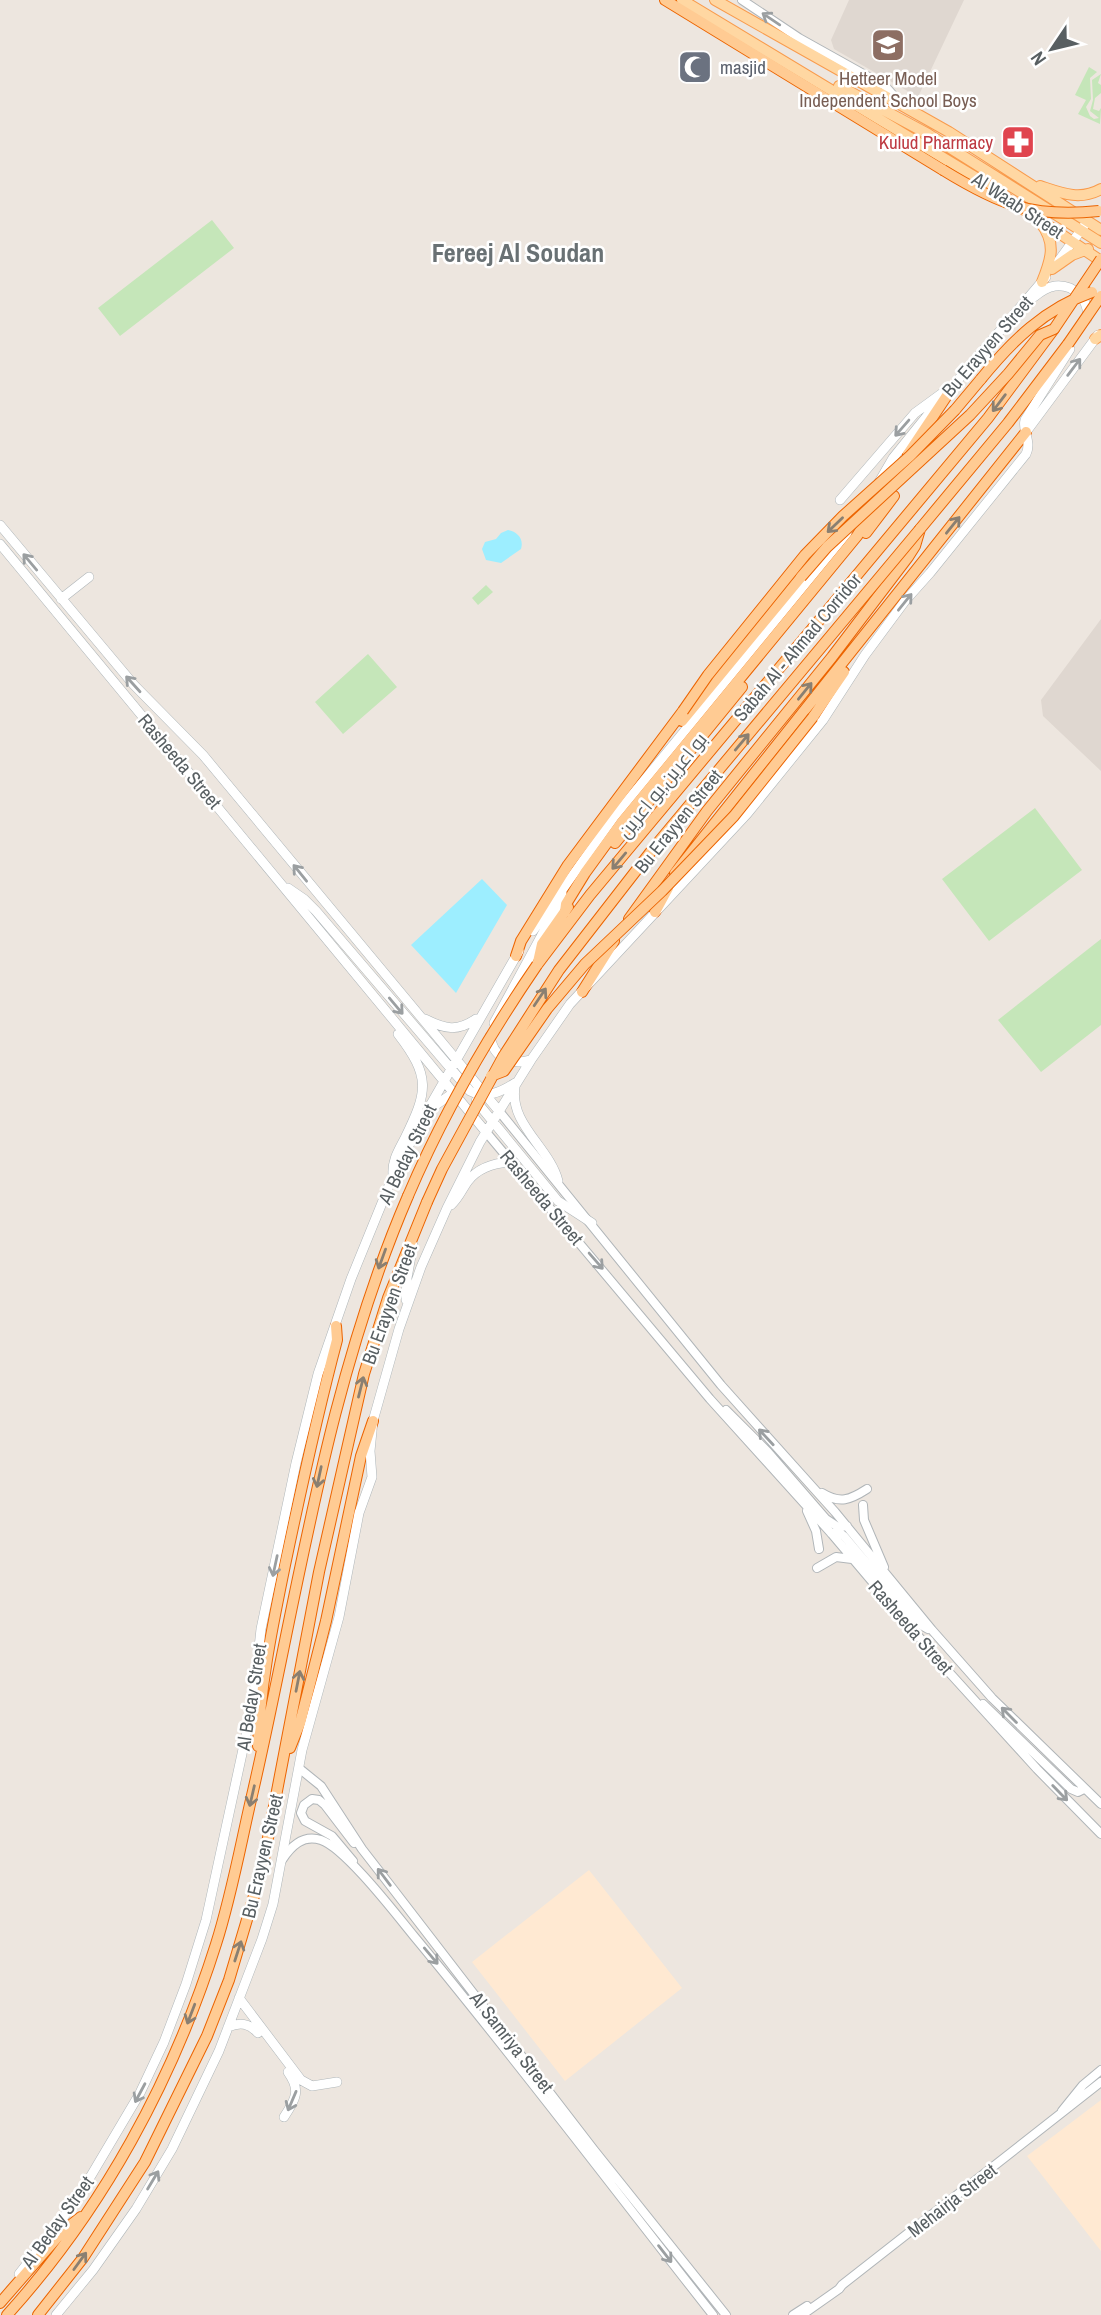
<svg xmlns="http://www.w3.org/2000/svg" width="1101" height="2315" viewBox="0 0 1101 2315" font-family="'Archivo Narrow',Cairo,sans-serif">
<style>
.commercial{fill:#ffe9d2}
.education{fill:#dfd7d0}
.green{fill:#c5e6b9}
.water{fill:#9deeff}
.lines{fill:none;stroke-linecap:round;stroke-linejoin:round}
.tertiary-casing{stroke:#b0b5b8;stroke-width:10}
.secondary-casing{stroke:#afb6b9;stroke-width:10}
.primary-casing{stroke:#f99b4c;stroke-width:12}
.trunk-casing{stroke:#ec6400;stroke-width:12}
.tertiary{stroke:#fff;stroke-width:8}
.secondary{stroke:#fff;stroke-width:9}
.primary{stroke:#ffd7a2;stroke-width:10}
.trunk{stroke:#ffcb93;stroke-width:10}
.trunk-bridge-casing{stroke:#ec6400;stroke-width:12;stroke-linecap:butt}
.trunk-bridge{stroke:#ffcb93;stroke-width:10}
.oneway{stroke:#9b9fa1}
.oneway2{stroke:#8a7f71}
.labels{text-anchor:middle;stroke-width:5;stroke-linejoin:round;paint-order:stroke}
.worship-label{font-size:19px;fill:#5b616d;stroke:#fff;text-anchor:start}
.education-label{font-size:19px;fill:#785e54;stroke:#fff}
.health-label{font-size:19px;fill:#be3a42;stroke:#fff;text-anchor:end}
.street-label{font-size:19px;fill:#585f62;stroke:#fff}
.district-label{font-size:26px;font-weight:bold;fill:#697174;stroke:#fff}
</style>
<rect width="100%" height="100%" fill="#ede6df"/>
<!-- commercial -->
<path class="commercial" d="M589 1870 682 1988 565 2081 472 1962Z
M1101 2100V2251L1027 2156Z"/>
<!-- education -->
<path class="education" d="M849 0H964L918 97 834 49 831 40Z
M1101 619V771L1043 716 1041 700Z"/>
<!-- green -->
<path class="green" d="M1089 67 1097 72 1090 78 1091 99 1086 107 1090 116 1094 119 1099 118 1090 111 1093 100 1092 80 1101 74 1098 83 1101 85V93L1095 98 1093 109 1099 111 1101 108 1100 124 1078 114 1086 100 1075 95Z
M212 220 234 248 120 336 98 308Z
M486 585 493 592 478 605 472 598Z
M368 654 397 687 343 734 315 702Z
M1035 808 1082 870 989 941 942 879Z
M1101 939V1025L1041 1072 998 1020Z"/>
<!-- water -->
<path class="water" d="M508 530C518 532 524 539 521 549L501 563 486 560 482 549 485 542 496 539 501 533Z
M482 879 507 905 456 993 411 945Z"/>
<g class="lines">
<!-- tertiary casing -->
<g class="tertiary-casing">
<path id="tertiary" d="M742 0 799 38 885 86 893 95 896 103
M499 1111 721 1385 835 1512 932 1630 992 1698 1101 1804
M486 1132 710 1399 831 1533 947 1670 1037 1769 1101 1834
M726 1410 768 1452 826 1519 838 1527 847 1526
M822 1493C840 1504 850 1500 867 1489
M863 1505 864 1520 884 1567
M807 1511 816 1531 819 1549
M831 1533 839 1532 844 1536 916 1622 928 1629
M817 1568 836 1557 852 1559
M983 1704 1071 1789 1078 1792 1084 1789
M300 1769 321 1786 362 1849 393 1889 594 2150 726 2315
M282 1860C291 1846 303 1834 321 1840 345 1848 395 1913 413 1935 516 2059 613 2188 713 2315
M353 1861 332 1836 305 1821 301 1813 304 1805 312 1799 319 1800 325 1805 354 1843
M1062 2111 1083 2085 1101 2070
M793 2315 807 2306
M802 2315 839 2289 842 2285 1101 2082"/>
</g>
<!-- secondary casing -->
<g class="secondary-casing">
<path id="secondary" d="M1057 263 1084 226
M1034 297C1040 292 1047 287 1055 286 1074 284 1090 300 1087 319
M951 388 1046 277
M1026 432 1098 335
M840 500 915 413 952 386
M861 513 893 458 939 401
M0 525 134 685 203 755 499 1111
M0 544 486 1132
M61 599 89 577
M288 888 304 899 316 911 470 1091C486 1099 501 1092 515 1083
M533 931 614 817 847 533
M425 1019C445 1029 457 1032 476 1019
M494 1023 556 909 562 893
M490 1036C493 1057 510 1066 530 1060
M515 1087C509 1124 550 1148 558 1181
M476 1101 558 1201 592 1223
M430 1109 456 1091
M393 1174C392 1160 399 1150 405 1138 428 1091 431 1077 398 1034
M451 1205C459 1198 462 1189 468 1181 478 1168 495 1163 511 1162
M406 1300 407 1278 413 1245
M239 1998 301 2080 312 2086 337 2082
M228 2027C240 2022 249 2023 258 2033
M284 2117C296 2099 301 2090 288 2072
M19 2274 76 2201 140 2093 164 2042 186 1984 206 1920 253 1703 261 1629 296 1463 318 1374 351 1279 393 1176 427 1111 519 951
M56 2315 93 2270 136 2209 172 2149 219 2051 262 1939 273 1904 302 1750 339 1617 359 1513 372 1477 370 1451 373 1421 399 1329 421 1267 447 1208 480 1142 531 1060 570 1004 747 814 823 720 865 655 905 601 930 573 1026 454C1032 441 1022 432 1025 420L1070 349"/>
</g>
<!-- primary casing -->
<g class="primary-casing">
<path id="primary" d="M682 0 975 177 1101 261
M715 0 949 132 1101 230
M839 86 928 134 1101 243
M1040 186C1061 193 1080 201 1101 189
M1040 222C1057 243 1051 260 1042 282
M1052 269 1072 255 1088 249
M1095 339 1101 335"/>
</g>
<!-- trunk casing -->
<g class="trunk-casing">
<path id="trunk" d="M665 0 943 170
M955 410 981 379
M908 454 954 385
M866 533 894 496
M813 717 844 672
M682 721 801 577
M615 843 742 687
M675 873 1026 432
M565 912 566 904 585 873 622 822 857 536 877 504
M655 912 668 888
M629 919 707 811 832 657 908 557 915 546 920 529 1008 423 1068 344
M516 956 521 941 568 865 683 711
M538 962 542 944 568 907
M537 965 590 895 988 418 1054 329
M582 992 614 941
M258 1746C260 1685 273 1624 285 1565 301 1489 317 1415 337 1340L336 1326
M290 1748 300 1723 326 1621 361 1456 373 1421
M0 2303 62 2232 81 2217
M7 2315C103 2209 173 2080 216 1944 232 1894 241 1842 253 1791 299 1591 326 1386 408 1196
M38 2315 83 2258 145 2162 207 2036 229 1980 262 1869 319 1572 364 1374 388 1298 427 1202"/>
</g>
<!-- tertiary -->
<use href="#tertiary" class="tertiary"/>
<!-- secondary -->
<use href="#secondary" class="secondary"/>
<!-- primary -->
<use href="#primary" class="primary"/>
<!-- trunk -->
<use href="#trunk" class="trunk"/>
<!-- trunk-bridge casing -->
<g class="trunk-bridge-casing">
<path id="trunk-bridge" d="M943 170C1000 205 1032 218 1099 211
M1068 344 1101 296
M981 379C1012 341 1044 309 1092 292
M801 577 827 547 970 415 1008 374 1040 335 1054 329 1101 259
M683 711 708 675 805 555 843 516 910 456 955 410
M491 1076 504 1071 547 1009 585 964 662 891 734 816 813 717
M408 1196C443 1114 487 1038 537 965
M427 1202 442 1169 503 1057 559 970 656 845 920 529"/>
</g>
<!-- trunk-bridge -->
<use href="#trunk-bridge" class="trunk-bridge"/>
</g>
<!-- one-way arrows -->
<defs><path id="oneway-shaft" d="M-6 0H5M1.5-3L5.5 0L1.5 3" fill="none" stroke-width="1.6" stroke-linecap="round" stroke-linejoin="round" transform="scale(1.75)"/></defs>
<g class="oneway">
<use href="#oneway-shaft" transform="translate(771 19) rotate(-146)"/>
<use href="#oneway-shaft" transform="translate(1074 367) rotate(-53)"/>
<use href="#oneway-shaft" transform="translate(902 428) rotate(131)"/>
<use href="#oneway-shaft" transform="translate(30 562) rotate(-130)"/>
<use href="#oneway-shaft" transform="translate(905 602) rotate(-51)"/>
<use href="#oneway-shaft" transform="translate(133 684) rotate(-132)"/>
<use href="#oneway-shaft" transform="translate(300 873) rotate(-129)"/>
<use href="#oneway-shaft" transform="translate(396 1006) rotate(50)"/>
<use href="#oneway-shaft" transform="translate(596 1261) rotate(49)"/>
<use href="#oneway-shaft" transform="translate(766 1437) rotate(-133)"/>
<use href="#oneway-shaft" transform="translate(275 1566) rotate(102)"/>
<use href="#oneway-shaft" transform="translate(1009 1715) rotate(-135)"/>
<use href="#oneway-shaft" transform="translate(1060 1793) rotate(46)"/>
<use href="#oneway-shaft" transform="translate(384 1877) rotate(-127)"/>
<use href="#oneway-shaft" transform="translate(431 1956) rotate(50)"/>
<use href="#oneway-shaft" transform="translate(140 2093) rotate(118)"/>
<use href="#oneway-shaft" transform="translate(292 2101) rotate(113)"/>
<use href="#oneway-shaft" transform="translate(153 2180) rotate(-59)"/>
<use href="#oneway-shaft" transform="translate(665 2254) rotate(52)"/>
</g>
<g class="oneway2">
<use href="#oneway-shaft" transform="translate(999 403) rotate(127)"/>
<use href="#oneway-shaft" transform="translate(835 525) rotate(136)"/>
<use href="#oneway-shaft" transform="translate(953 525) rotate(-51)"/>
<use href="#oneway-shaft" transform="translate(805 691) rotate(-51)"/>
<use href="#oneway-shaft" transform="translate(742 742) rotate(-50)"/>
<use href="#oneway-shaft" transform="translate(619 861) rotate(130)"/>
<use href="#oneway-shaft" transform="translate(540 997) rotate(-56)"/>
<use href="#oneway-shaft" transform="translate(382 1259) rotate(110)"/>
<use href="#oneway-shaft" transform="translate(361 1387) rotate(-76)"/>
<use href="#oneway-shaft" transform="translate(319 1477) rotate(102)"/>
<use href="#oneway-shaft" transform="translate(298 1681) rotate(-79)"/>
<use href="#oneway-shaft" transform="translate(252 1796) rotate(103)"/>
<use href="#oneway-shaft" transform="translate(238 1951) rotate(-72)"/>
<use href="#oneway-shaft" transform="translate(191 2014) rotate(111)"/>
<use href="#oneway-shaft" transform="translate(80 2261) rotate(-54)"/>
</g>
<!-- icons -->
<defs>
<g id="school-square" transform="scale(1.75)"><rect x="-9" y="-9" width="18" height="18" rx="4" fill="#8d6e63" stroke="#fff"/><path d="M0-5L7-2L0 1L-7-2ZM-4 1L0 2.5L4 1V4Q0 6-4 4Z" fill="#fff"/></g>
<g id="mosque-square" transform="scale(1.75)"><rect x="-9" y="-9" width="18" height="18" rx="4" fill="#6b7280" stroke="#fff"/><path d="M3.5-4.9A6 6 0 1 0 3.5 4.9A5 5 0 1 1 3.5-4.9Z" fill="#fff"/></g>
<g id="pharmacy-square" transform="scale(1.75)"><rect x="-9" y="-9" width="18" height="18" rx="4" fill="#e0444e" stroke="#fff"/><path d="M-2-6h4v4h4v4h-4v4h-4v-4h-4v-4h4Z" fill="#fff"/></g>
</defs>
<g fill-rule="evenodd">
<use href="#school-square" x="888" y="45"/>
<use href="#mosque-square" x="695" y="67"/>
<use href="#pharmacy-square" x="1018" y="142"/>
</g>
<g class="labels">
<!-- worship labels -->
<g class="worship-label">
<text x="720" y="74">masjid</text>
</g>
<!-- education labels -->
<g class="education-label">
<text x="888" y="85">Hetteer Model<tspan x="888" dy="22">Independent School Boys</tspan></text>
</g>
<!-- health labels -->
<g class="health-label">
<text x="993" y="149">Kulud Pharmacy</text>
</g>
<!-- street labels -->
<g class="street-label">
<text transform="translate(1018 205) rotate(33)" y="7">Al Waab Street</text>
<text transform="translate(987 346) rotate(-49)" y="7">Bu Erayyen Street</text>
<text transform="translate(797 647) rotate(-50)" y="7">Sabah Al - Ahmad Corridor</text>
<text transform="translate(180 761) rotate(50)" y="7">Rasheeda Street</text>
<text transform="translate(662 785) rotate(-51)" y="7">بو اعرين,بو اعرين</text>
<text transform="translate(678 821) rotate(-51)" y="7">Bu Erayyen Street</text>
<text transform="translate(407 1154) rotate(-64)" y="7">Al Beday Street</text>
<text transform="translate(542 1197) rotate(50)" y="7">Rasheeda Street</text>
<text transform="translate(389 1304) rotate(-70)" y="7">Bu Erayyen Street</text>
<text transform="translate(911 1627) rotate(49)" y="7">Rasheeda Street</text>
<text transform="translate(251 1697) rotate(-81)" y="7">Al Beday Street</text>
<text transform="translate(262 1856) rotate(-77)" y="7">Bu Erayyen Street</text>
<text transform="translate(512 2042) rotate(52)" y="7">Al Samriya Street</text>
<text transform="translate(952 2200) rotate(-38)" y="7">Mehairja Street</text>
<text transform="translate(57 2222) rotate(-54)" y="7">Al Beday Street</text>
</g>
<!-- district labels -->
<g class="district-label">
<text x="518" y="262">Fereej Al Soudan</text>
</g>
</g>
<!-- north arrow -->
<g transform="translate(1052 49) rotate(235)" stroke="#ffffff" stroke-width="5" paint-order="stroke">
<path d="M0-5L12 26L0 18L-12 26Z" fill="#585f62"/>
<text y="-10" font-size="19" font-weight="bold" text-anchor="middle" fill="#585f62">N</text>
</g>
</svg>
